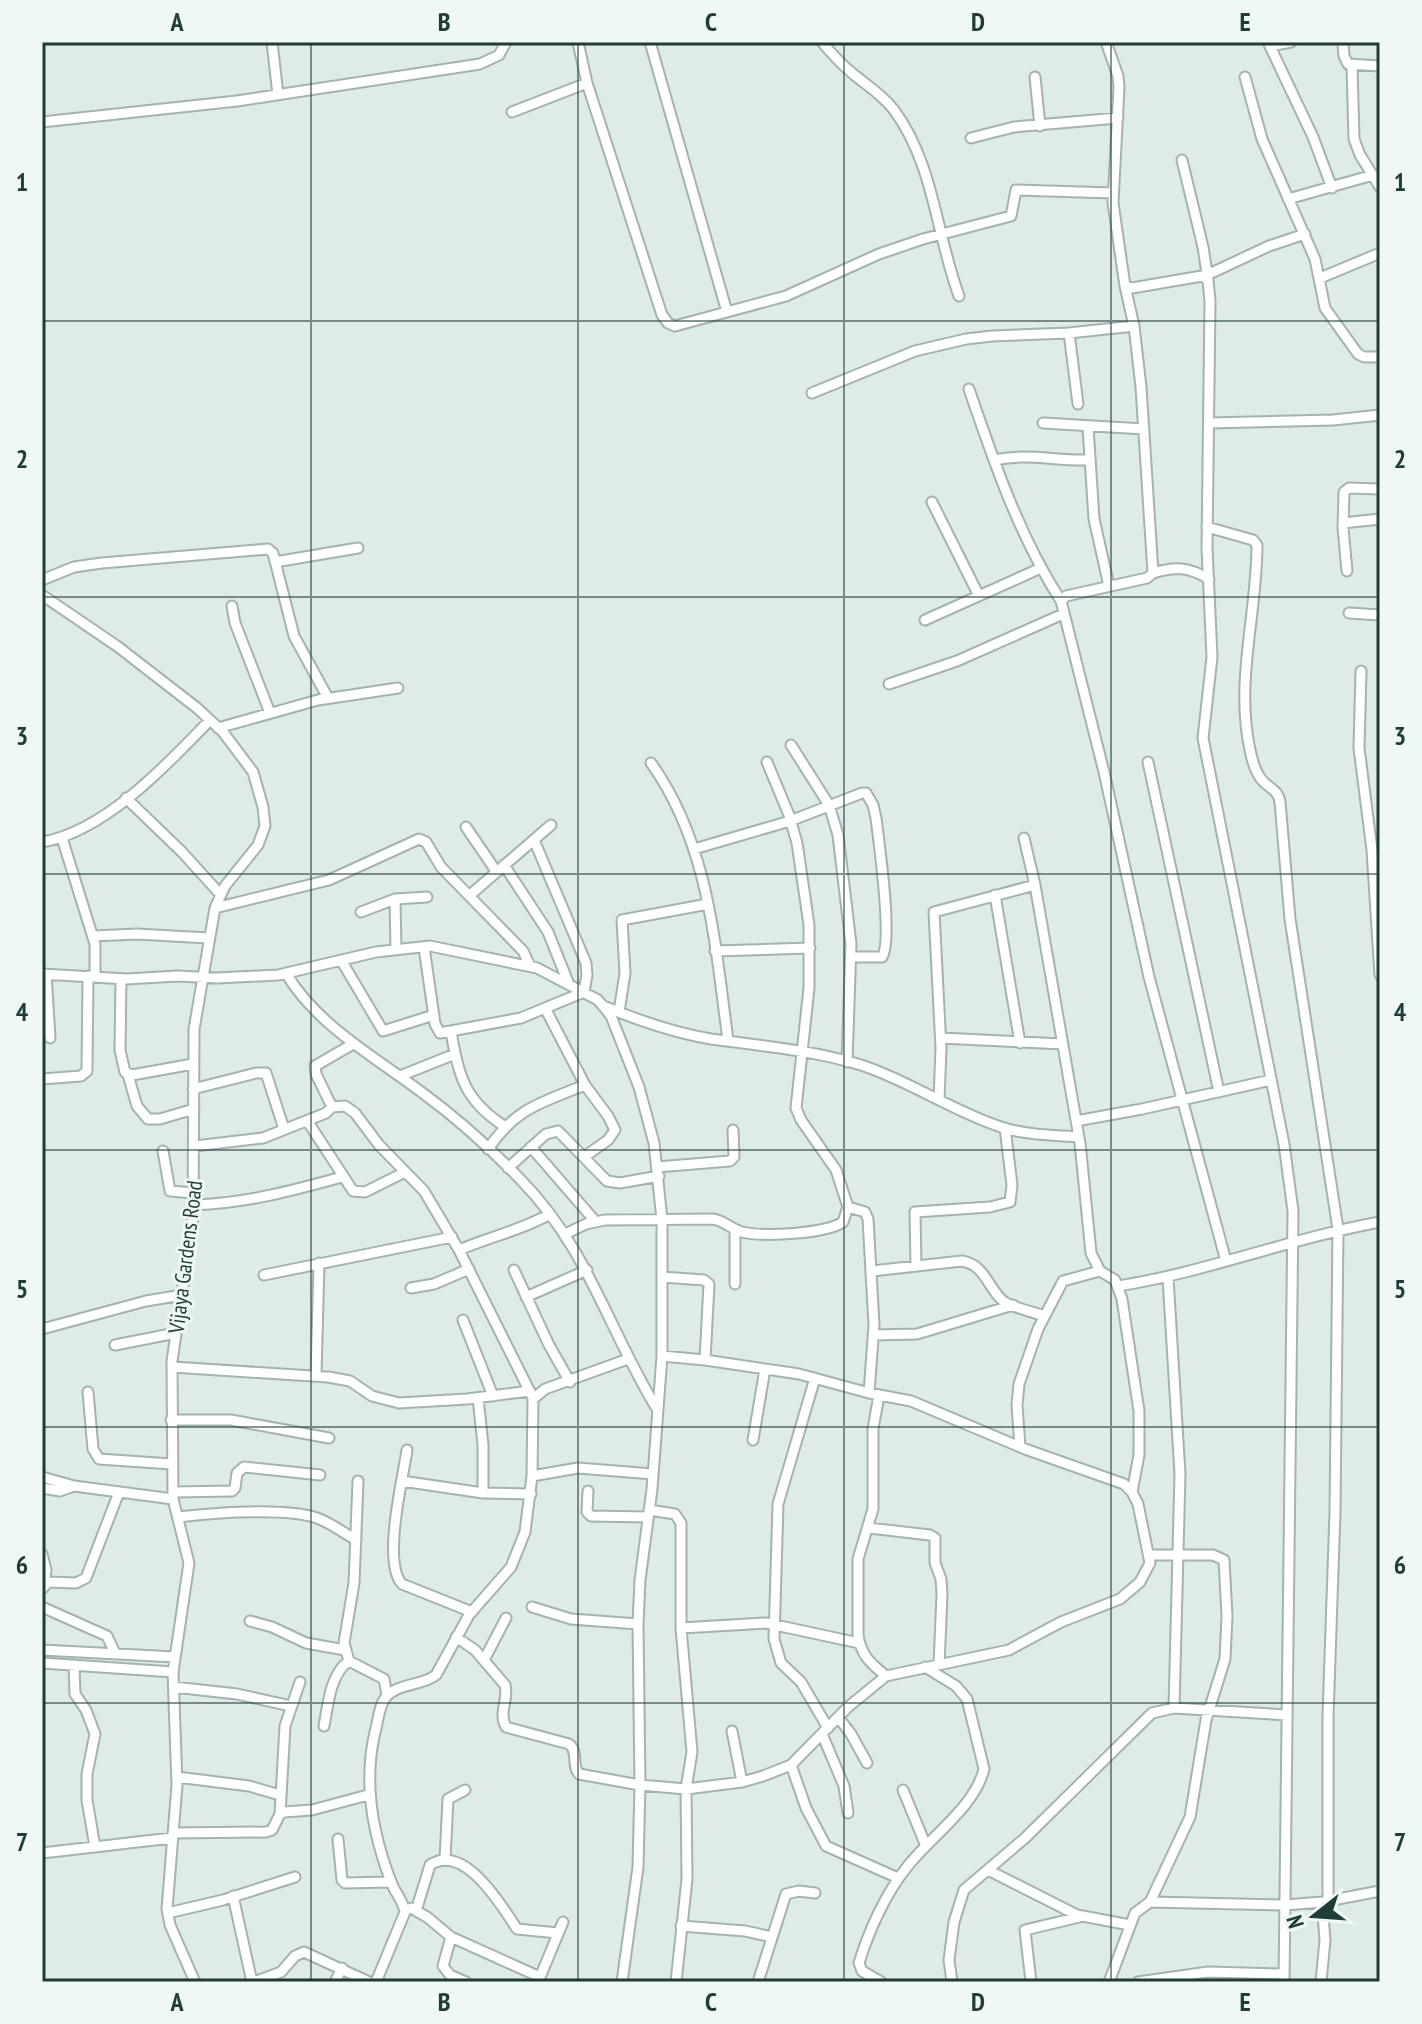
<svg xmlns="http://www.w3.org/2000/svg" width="1422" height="2024" viewBox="0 0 1422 2024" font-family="'PT Sans Narrow',sans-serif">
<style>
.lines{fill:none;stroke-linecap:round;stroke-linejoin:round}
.minor-casing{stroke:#a2b3b0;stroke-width:13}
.minor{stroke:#fff;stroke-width:9}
.grid{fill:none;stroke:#1f3c39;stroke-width:2;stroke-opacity:0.55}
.labels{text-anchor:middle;stroke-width:6;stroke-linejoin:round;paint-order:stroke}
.street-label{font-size:22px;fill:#1f3c39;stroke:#eff8f5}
.neatline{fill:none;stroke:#1f3c39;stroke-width:3}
.grid-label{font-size:26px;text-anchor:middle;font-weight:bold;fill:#1f3c39}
</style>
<rect width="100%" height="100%" fill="#dfebe8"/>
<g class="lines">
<!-- minor casing -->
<g class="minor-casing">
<path id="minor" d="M272 42 278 95
M578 42 587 83 662 315 668 323 675 326 786 296 879 254 923 239 1011 216 1016 190 1113 193
M650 42 727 312
M822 42C831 53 841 64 852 73 866 85 882 94 894 110 934 164 936 234 959 296
M1106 42 1118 76 1119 87 1113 203 1125 286 1132 288 1202 276 1208 280 1210 301 1207 548 1212 657 1203 738 1284 1144 1293 1211 1284 1982
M1268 42 1313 137 1332 188
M1343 42 1344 56 1348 64 1380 66
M1270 46 1291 42
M1352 66 1354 139 1360 155 1380 187
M1035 77 1040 126
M1245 77 1262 139 1315 259 1325 308 1358 354 1364 357H1380
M512 112 587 83
M42 122 237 101 480 64 499 55 506 42
M971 138 1014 127 1118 118
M1182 160 1203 247 1208 280
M1288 199 1373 175
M1207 275 1269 246 1305 234
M1320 278 1380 253
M1125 286 1134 326 1141 387 1153 573 1147 578 1066 596 1061 601 1104 772 1149 977 1226 1261
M1069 333 1078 404
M969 389C994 462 1019 536 1061 601
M812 393 915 351 966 339 992 336 1069 333 1134 326
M1043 423 1144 429
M1209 423 1333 420 1380 415
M1088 427 1094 519 1109 586
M994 460C1028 453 1054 461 1088 460
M932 502 979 596
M1343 523 1380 519
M1207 527 1253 540 1257 545C1257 614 1235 681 1250 750 1252 760 1255 771 1261 779 1269 789 1278 789 1280 802L1290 919 1338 1229 1335 1512 1328 1716V1902
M275 562 358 548
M1347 571 1343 528 1344 492 1349 488 1380 489
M1153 573C1175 566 1189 567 1209 579
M42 580 74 567 102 563 268 549 273 553 294 636 328 698
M42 595 117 646 197 708 223 732 253 772 263 807 265 826 258 845 225 886 215 908 194 1029 193 1218 172 1361 173 1499 189 1563 173 1672 177 1785 167 1909 170 1925 195 1982
M232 606 235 623 270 713
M1349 613 1380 615
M925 620 1041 568
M1361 671 1359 748 1372 850 1380 975
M889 684 957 661 1063 614
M218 728 318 700 398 688
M791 745 829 805 838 835 851 944 847 1062
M767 762 789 815 797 843 809 925V988L796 1108 801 1120 836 1170 848 1207 865 1212 868 1219 874 1325 869 1393
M1148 762 1219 1092
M651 763C709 844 715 945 728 1040
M126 798 182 852 221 895
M466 827 496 871
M62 838 95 944V977
M1024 838 1035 885 1080 1143 1091 1253 1100 1271 1115 1280 1122 1299 1139 1411V1455L1132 1492
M42 842C104 832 168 764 210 720
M694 849 790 821 862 793H866L873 805 876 818C879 843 893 941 882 957H851
M504 865 548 932 568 982
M470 895 551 825
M995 895 1020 1043
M395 899 396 949
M215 908 329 880 419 839 426 842 441 867 523 951 530 966
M361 912 395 899 427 897
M93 936 137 934 208 938
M424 947 435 1024 440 1033 521 1018 584 992 587 975 586 963 534 840
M715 951 810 948
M341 960 383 1031 434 1015
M42 974 127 979 177 976 217 978 278 975 376 952 430 946 537 968 598 1000 611 1016 639 1087 654 1143 662 1220V1356L652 1489 640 1580 638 1624 640 1785 638 1867 622 1982
M46 974 50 1038
M287 975C319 1027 377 1058 424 1094 458 1119 491 1149 520 1179 588 1248 608 1329 657 1409
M121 979 120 1050 125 1072 132 1075 193 1064
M606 1007C640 1021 675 1033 711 1039 762 1046 812 1050 861 1065 910 1081 952 1111 1001 1127 1025 1135 1053 1135 1079 1137
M545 1008 585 1085 608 1116 615 1130 608 1140 584 1157
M619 1012 625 973 622 920 708 904
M451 1032C459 1076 464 1100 504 1126
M941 1038 1063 1044
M128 1075 137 1106 148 1119H160L194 1109
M400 1076 455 1054
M42 1079 81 1076 87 1071 88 976
M193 1089 256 1073H266L284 1129
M939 1100 941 1048 934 912 1035 885
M332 1107 345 1106 355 1113 379 1145 424 1191 459 1250 532 1396
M1076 1121 1142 1109 1271 1080
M308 1122 353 1191 365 1192 405 1172
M195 1146 263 1138 326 1113 332 1107 316 1074 315 1066 353 1044
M531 1147 595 1221
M488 1149C516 1108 540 1103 585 1085
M163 1151 170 1191 194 1193
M657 1167 730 1161 734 1157 733 1130
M508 1168 546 1134 558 1131 607 1181 620 1183 659 1176
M194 1205C247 1203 291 1191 342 1177
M735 1229V1284
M565 1234 586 1224 605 1220 713 1219C725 1221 731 1229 742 1232 764 1237 825 1234 843 1222L848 1207
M459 1250C489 1237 522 1230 550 1214
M916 1266 915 1212 990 1207 1010 1202 1012 1185 1005 1128
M514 1270 549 1345 570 1382
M872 1271 962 1261C985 1265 987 1286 1002 1300 1011 1308 1032 1311 1044 1316
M264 1275 452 1237
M662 1277 704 1280 709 1284 705 1360
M1168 1278 1180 1474 1174 1708
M1118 1286C1207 1272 1291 1238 1380 1222
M411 1288 434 1284 469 1269
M526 1297 587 1270
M463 1320 493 1396
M42 1329 146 1301 182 1295
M873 1335 917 1334 1013 1305
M115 1345 176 1333
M172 1367 328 1377 350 1381 372 1396 399 1403 467 1399 530 1391
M316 1376 319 1263
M815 1378 778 1504 774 1639 781 1663 801 1682 828 1728
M88 1392 93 1449 99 1459 172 1464
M879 1395 873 1429V1509L858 1559V1635C861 1655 870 1663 886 1676
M478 1398 483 1445V1493
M171 1420H231L329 1438
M753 1440 765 1369
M1020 1447 1017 1405 1019 1384 1038 1329 1063 1281 1100 1271
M407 1450C403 1478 382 1562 402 1584L472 1612
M532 1476 578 1468 653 1474
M42 1477 74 1486 173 1499
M358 1481 354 1583 344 1643 349 1661 384 1679 387 1695
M402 1481 483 1493 531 1494
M42 1488 60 1491 74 1486
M588 1491 587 1512 591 1516 648 1517
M173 1492 232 1491 235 1488 237 1473 244 1467 320 1475
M649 1510 675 1514 681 1523V1628L692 1752 686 1789 687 1879 676 1982
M178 1517C212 1513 285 1507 317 1518 331 1523 344 1533 356 1540
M869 1528 930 1535 935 1538V1563L941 1579 942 1594 939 1665
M42 1554 46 1570 44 1584
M1149 1555H1213L1224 1560 1227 1616 1225 1659 1206 1720 1190 1817 1150 1902
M42 1589 48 1582 76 1583 86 1578 119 1492
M42 1607 107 1636 115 1653
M532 1607 571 1619 638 1624
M250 1621 272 1627 306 1643 345 1650
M681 1628 766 1623 859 1643
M456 1637 475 1650 505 1685C509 1699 498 1713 506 1727L569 1744C579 1752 571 1765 579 1774L640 1785 686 1789 742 1782 763 1776 791 1765 848 1707 886 1676 1009 1650 1061 1622 1120 1599 1140 1582 1150 1563 1138 1504 1132 1492 1124 1484 1025 1449 911 1401 869 1393 799 1374 705 1360 662 1356
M42 1650 175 1657
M484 1660 506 1618
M42 1663 173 1672
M74 1665 75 1694 86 1710 95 1734 87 1774V1800L95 1847
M174 1687 237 1694 291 1706
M838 1717 851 1734 867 1763
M324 1726C328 1705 330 1674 349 1661
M732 1731 742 1782
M822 1734 844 1786 848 1813
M791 1765 806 1808 826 1846 898 1878
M177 1777 249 1786 280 1795
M903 1790 926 1846
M280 1814 285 1726 300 1682
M173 1833 266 1832 272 1830 280 1814 284 1812 312 1810 368 1795
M338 1839 342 1880 345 1883 391 1882
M42 1853 172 1838
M445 1859 448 1799 465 1790
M988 1870 1077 1915 1130 1925
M233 1896 252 1982
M411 1908 427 1917 451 1937 443 1966 450 1975 466 1982
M416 1911 430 1865C464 1842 502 1906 517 1929L558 1933
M168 1913 223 1900 295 1877
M681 1926 745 1931 772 1937
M451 1937 540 1977
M254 1982 281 1972 295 1956 304 1952 369 1982
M335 1982 342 1968
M376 1982 405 1912C403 1901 396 1894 392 1884 373 1836 363 1783 375 1732 378 1722 379 1705 386 1697 398 1683 422 1686 436 1675L469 1615 511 1567 525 1532 532 1476 533 1399 545 1389 628 1359
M538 1982 563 1922
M758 1982 786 1894 799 1891 815 1893
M881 1982 862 1971 859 1963C869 1930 886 1893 907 1867 930 1837 975 1807 984 1769L967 1699 956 1686 925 1667
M952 1982 949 1960 954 1922 964 1890 1025 1838 1152 1713 1174 1708 1287 1715
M1031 1982 1025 1930 1079 1917
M1109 1982 1135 1913 1150 1902 1285 1905 1322 1902 1380 1891
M1138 1982 1208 1972 1283 1974
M1321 1982 1325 1940 1322 1902"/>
</g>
<!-- minor -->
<use href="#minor" class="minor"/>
</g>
<!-- grid -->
<path class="grid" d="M311 42V1982M578 42V1982M844 42V1982M1111 42V1982M42 321H1380M42 597H1380M42 874H1380M42 1150H1380M42 1427H1380M42 1703H1380"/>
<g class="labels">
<!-- street labels -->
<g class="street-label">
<text transform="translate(185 1257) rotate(-83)" y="8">Vijaya Gardens Road</text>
</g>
</g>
<!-- border -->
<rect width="1422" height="2024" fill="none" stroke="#eff8f5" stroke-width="88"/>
<!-- north arrow -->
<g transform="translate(1314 1916) rotate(253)" stroke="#eff8f5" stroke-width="6" paint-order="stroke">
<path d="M0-6L14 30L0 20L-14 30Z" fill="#1f3c39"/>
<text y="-12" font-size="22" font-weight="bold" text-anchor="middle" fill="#1f3c39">N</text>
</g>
<rect x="44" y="44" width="1334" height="1936" class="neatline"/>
<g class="grid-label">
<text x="177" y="31">A</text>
<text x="444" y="31">B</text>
<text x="711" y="31">C</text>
<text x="978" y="31">D</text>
<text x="1245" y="31">E</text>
<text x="22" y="191">1</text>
<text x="1400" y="191">1</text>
<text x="22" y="468">2</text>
<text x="1400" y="468">2</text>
<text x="22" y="745">3</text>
<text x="1400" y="745">3</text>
<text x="22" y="1021">4</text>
<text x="1400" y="1021">4</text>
<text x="22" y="1298">5</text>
<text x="1400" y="1298">5</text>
<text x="22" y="1574">6</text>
<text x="1400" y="1574">6</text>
<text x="22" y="1851">7</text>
<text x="1400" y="1851">7</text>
<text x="177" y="2011">A</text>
<text x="444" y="2011">B</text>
<text x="711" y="2011">C</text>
<text x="978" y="2011">D</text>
<text x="1245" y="2011">E</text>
</g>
</svg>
